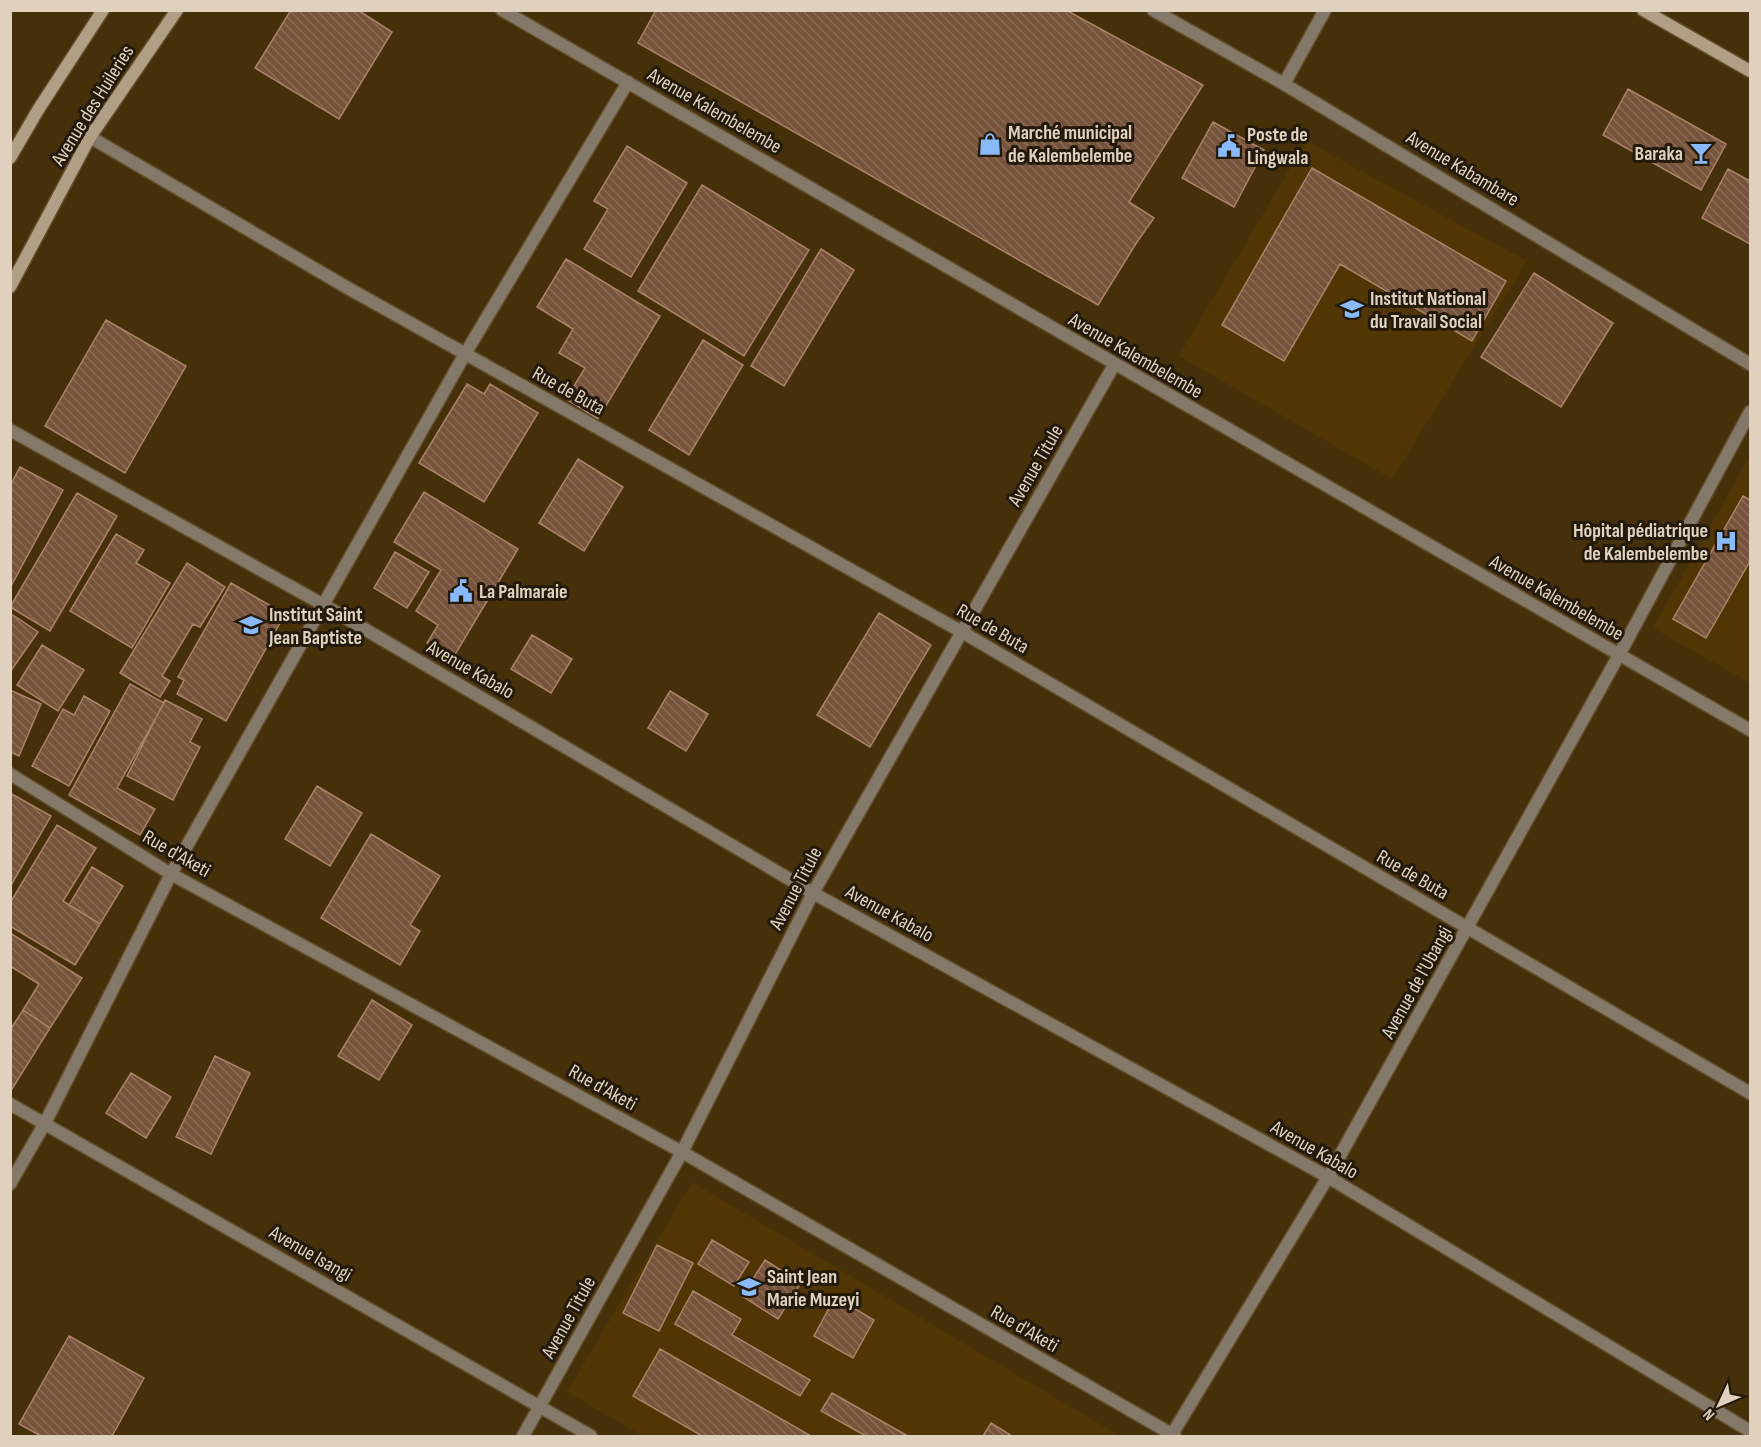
<svg xmlns="http://www.w3.org/2000/svg" width="1761" height="1447" viewBox="0 0 1761 1447" font-family="'Sofia Sans Condensed',sans-serif">
<style>
.built{fill:#503505}
.building{fill:url(#building-back-hatch);stroke:#a98268;stroke-width:1.5}
.lines{fill:none;stroke-linecap:round;stroke-linejoin:round}
.service-casing{stroke:#624d2a;stroke-width:15}
.minor-casing{stroke:#624d2a;stroke-width:15}
.tertiary-casing{stroke:#624d2a;stroke-width:15}
.secondary-casing{stroke:#624d2a;stroke-width:15}
.service{stroke:#847868;stroke-width:12}
.minor{stroke:#847868;stroke-width:12}
.tertiary{stroke:#847868;stroke-width:12}
.secondary{stroke:#b09e85;stroke-width:12}
.labels{text-anchor:middle;stroke-width:6;stroke-linejoin:round;paint-order:stroke}
.street-label{font-size:20px;fill:#dfd1be;stroke:#241a0b}
.poi-label{font-size:20px;font-weight:bold;fill:#dfd1be;stroke:#241a0b;text-anchor:start}
</style>
<defs>
<pattern id="building-back-hatch" width="6" height="6" patternUnits="userSpaceOnUse" patternTransform="scale(1.5)"><rect width="6" height="6" fill="#77533b"/><path d="M-1 5l2 2M0 0l6 6M5-1l2 2" fill="none" stroke="#8a6b56"/></pattern>
</defs>
<rect width="100%" height="100%" fill="#46300a"/>
<!-- built -->
<path class="built" d="M1306 141 1527 261 1392 479 1179 356Z
M1750 455V683L1653 628Z
M692 1182 1120 1436H643L567 1392Z"/>
<!-- building -->
<path class="building" d="M291 10H358L392 32 339 119 255 68Z
M656 10H1066L1203 85 1129 202 1154 218 1137 242 1098 305 638 43Z
M1628 89 1726 144 1701 190 1603 135Z
M1213 122 1264 150 1234 207 1182 178Z
M627 146 687 183 631 277 584 249 608 209 594 201Z
M1312 168 1506 281 1472 341 1340 264 1284 361 1222 325Z
M1728 169 1750 181V244L1702 218Z
M702 185 809 250 744 356 638 291Z
M821 249 854 270 784 386 751 366Z
M566 259 660 316 598 419 566 399 585 368 559 353 573 329 537 307Z
M1534 273 1613 323 1561 407 1481 357Z
M106 320 186 366 125 473 45 426Z
M703 340 743 365 689 455 649 430Z
M467 384 484 394 490 384 538 413 484 502 419 463Z
M578 459 623 487 584 551 539 523Z
M20 467 63 490 10 588V486Z
M424 492 518 549 453 658 427 643 438 625 416 611 441 570 394 542Z
M77 493 117 516 50 631 10 607Z
M1743 496 1750 500V561L1706 638 1673 619Z
M116 534 144 550 136 563 170 583 132 648 70 611Z
M395 552 429 572 407 608 374 588Z
M187 563 225 587 200 627 193 624 162 676 170 681 160 697 120 673Z
M231 583 285 614 226 721 177 694 184 680 178 677Z
M10 613 38 632 10 672Z
M879 613 931 645 870 747 817 715Z
M532 635 572 659 551 693 511 669Z
M42 645 84 670 58 711 17 685Z
M130 684 164 703 117 788 155 809 140 835 69 795Z
M10 690 41 704 19 756 10 752Z
M670 691 708 714 686 751 648 728Z
M84 696 110 711 69 786 32 766 63 709 74 715Z
M165 700 202 719 190 742 200 747 173 800 127 776Z
M317 786 362 813 330 866 285 839Z
M10 793 51 816 10 887Z
M57 825 96 848 63 901 100 924 75 965 10 926V903Z
M371 834 440 876 410 925 420 931 400 965 321 918Z
M92 867 123 886 100 924 69 905Z
M10 933 82 978 50 1028 23 1010 39 984 10 966Z
M372 1000 412 1025 379 1080 338 1056Z
M23 1010 50 1028 12 1089 10 1088V1030Z
M215 1056 250 1073 211 1154 176 1137Z
M131 1073 171 1097 146 1138 106 1113Z
M712 1240 749 1262 734 1286 698 1264Z
M657 1245 693 1263 659 1331 623 1313Z
M765 1260 801 1283 778 1319 742 1296Z
M693 1291 741 1319 732 1335 810 1380 800 1396 675 1324Z
M835 1297 874 1320 853 1358 814 1336Z
M69 1336 144 1378 112 1436H41L19 1424Z
M660 1349 811 1436H702L633 1396Z
M832 1393 908 1436H866L821 1411Z
M991 1423 1012 1436H983Z"/>
<g class="lines">
<!-- service casing -->
<g class="service-casing">
<path id="service" d="M1284 84 1325 10"/>
</g>
<!-- minor casing -->
<g class="minor-casing">
<path id="minor" d="M1153 10 1284 84 1750 364
M90 137 346 287 962 632 1750 1093
M10 430 322 604 813 893 1328 1177 1750 1431
M10 774 171 874 682 1152 1175 1436
M10 1104 591 1436
M10 1184 45 1123 171 874 465 354 628 82
M523 1436 682 1152 813 893 1114 365
M1171 1436 1328 1177 1619 655 1750 412"/>
</g>
<!-- tertiary casing -->
<g class="tertiary-casing">
<path id="tertiary" d="M502 10 1750 730"/>
</g>
<!-- secondary casing -->
<g class="secondary-casing">
<path id="secondary" d="M1643 10 1750 71
M10 158 38 110 103 10
M10 287 90 137 177 10"/>
</g>
<!-- service -->
<use href="#service" class="service"/>
<!-- minor -->
<use href="#minor" class="minor"/>
<!-- tertiary -->
<use href="#tertiary" class="tertiary"/>
<!-- secondary -->
<use href="#secondary" class="secondary"/>
</g>
<!-- icons -->
<defs>
<g id="shop-bare" transform="scale(1.8)"><path d="M-5-2.5h2.3a2.7 3.5 0 0 1 5.4 0H5L5.5 6h-11ZM-1.5-2.5h3a1.5 2.3 0 0 0-3 0Z" fill="#89bafc" stroke="#241a0b" stroke-width="2.5" paint-order="stroke"/></g>
<g id="civic-bare" transform="scale(1.8)"><path d="M-.6-6.5H3V-4.5H.6V-3L4-1V1h2V6H-6V1h2V-1L-.6-3ZM-1.2 2.5V6h2.4V2.5Z" fill="#89bafc" stroke="#241a0b" stroke-width="2.5" paint-order="stroke"/></g>
<g id="bar-bare" transform="scale(1.8)"><path d="M-6-5H6L.8 .8V4.5H3.5V6h-7V4.5H-.8V.8Z" fill="#89bafc" stroke="#241a0b" stroke-width="2.5" paint-order="stroke"/></g>
<g id="university-bare" transform="scale(1.8)"><path d="M0-5L7-2L0 1L-7-2ZM-4 1L0 2.5L4 1V4Q0 6-4 4Z" fill="#89bafc" stroke="#241a0b" stroke-width="2.5" paint-order="stroke"/></g>
<g id="hospital-bare" transform="scale(1.8)"><path d="M-5-5h3v3.5h4V-5h3V5h-3V1.5h-4V5h-3Z" fill="#89bafc" stroke="#241a0b" stroke-width="2.5" paint-order="stroke"/></g>
<g id="school-bare" transform="scale(1.8)"><path d="M0-5L7-2L0 1L-7-2ZM-4 1L0 2.5L4 1V4Q0 6-4 4Z" fill="#89bafc" stroke="#241a0b" stroke-width="2.5" paint-order="stroke"/></g>
</defs>
<g fill-rule="evenodd">
<use href="#shop-bare" x="990" y="144"/>
<use href="#civic-bare" x="1229" y="146"/>
<use href="#bar-bare" x="1701" y="153"/>
<use href="#university-bare" x="1352" y="309"/>
<use href="#hospital-bare" x="1726" y="541"/>
<use href="#civic-bare" x="461" y="591"/>
<use href="#school-bare" x="251" y="625"/>
<use href="#school-bare" x="749" y="1287"/>
</g>
<g class="labels">
<!-- street labels -->
<g class="street-label">
<text transform="translate(92 105) rotate(-58)" y="7">Avenue des Huileries</text>
<text transform="translate(715 110) rotate(30)" y="7">Avenue Kalembelembe</text>
<text transform="translate(1463 168) rotate(31)" y="7">Avenue Kabambare</text>
<text transform="translate(1136 355) rotate(30)" y="7">Avenue Kalembelembe</text>
<text transform="translate(569 390) rotate(29)" y="7">Rue de Buta</text>
<text transform="translate(1035 465) rotate(-60)" y="7">Avenue Titule</text>
<text transform="translate(1557 597) rotate(30)" y="7">Avenue Kalembelembe</text>
<text transform="translate(993 628) rotate(30)" y="7">Rue de Buta</text>
<text transform="translate(471 669) rotate(30)" y="7">Avenue Kabalo</text>
<text transform="translate(177 853) rotate(30)" y="7">Rue d'Aketi</text>
<text transform="translate(1413 874) rotate(30)" y="7">Rue de Buta</text>
<text transform="translate(795 888) rotate(-62)" y="7">Avenue Titule</text>
<text transform="translate(890 913) rotate(29)" y="7">Avenue Kabalo</text>
<text transform="translate(1416 982) rotate(-61)" y="7">Avenue de l'Ubangi</text>
<text transform="translate(603 1087) rotate(29)" y="7">Rue d'Aketi</text>
<text transform="translate(1315 1149) rotate(30)" y="7">Avenue Kabalo</text>
<text transform="translate(311 1253) rotate(30)" y="7">Avenue Isangi</text>
<text transform="translate(568 1317) rotate(-61)" y="7">Avenue Titule</text>
<text transform="translate(1025 1328) rotate(30)" y="7">Rue d'Aketi</text>
</g>
<!-- poi labels -->
<g class="poi-label">
<text x="1008" y="139">Marché municipal<tspan x="1008" dy="23">de Kalembelembe</tspan></text>
<text x="1247" y="141">Poste de<tspan x="1247" dy="23">Lingwala</tspan></text>
<text x="1683" y="160" text-anchor="end">Baraka</text>
<text x="1370" y="305">Institut National<tspan x="1370" dy="23">du Travail Social</tspan></text>
<text x="1708" y="537" text-anchor="end">Hôpital pédiatrique<tspan x="1708" dy="23">de Kalembelembe</tspan></text>
<text x="479" y="598">La Palmaraie</text>
<text x="269" y="621">Institut Saint<tspan x="269" dy="23">Jean Baptiste</tspan></text>
<text x="767" y="1283">Saint Jean<tspan x="767" dy="23">Marie Muzeyi</tspan></text>
</g>
</g>
<!-- border -->
<rect width="1761" height="1447" fill="none" stroke="#dfd1be" stroke-width="24"/>
<!-- north arrow -->
<g transform="translate(1719 1405) rotate(226)" stroke="#241a0b" stroke-width="4.5" paint-order="stroke">
<path d="M0-4.5L10 22L0 15L-10 22Z" fill="#dfd1be"/>
<text y="-9" font-size="16" font-weight="bold" text-anchor="middle" fill="#dfd1be">N</text>
</g>
</svg>
